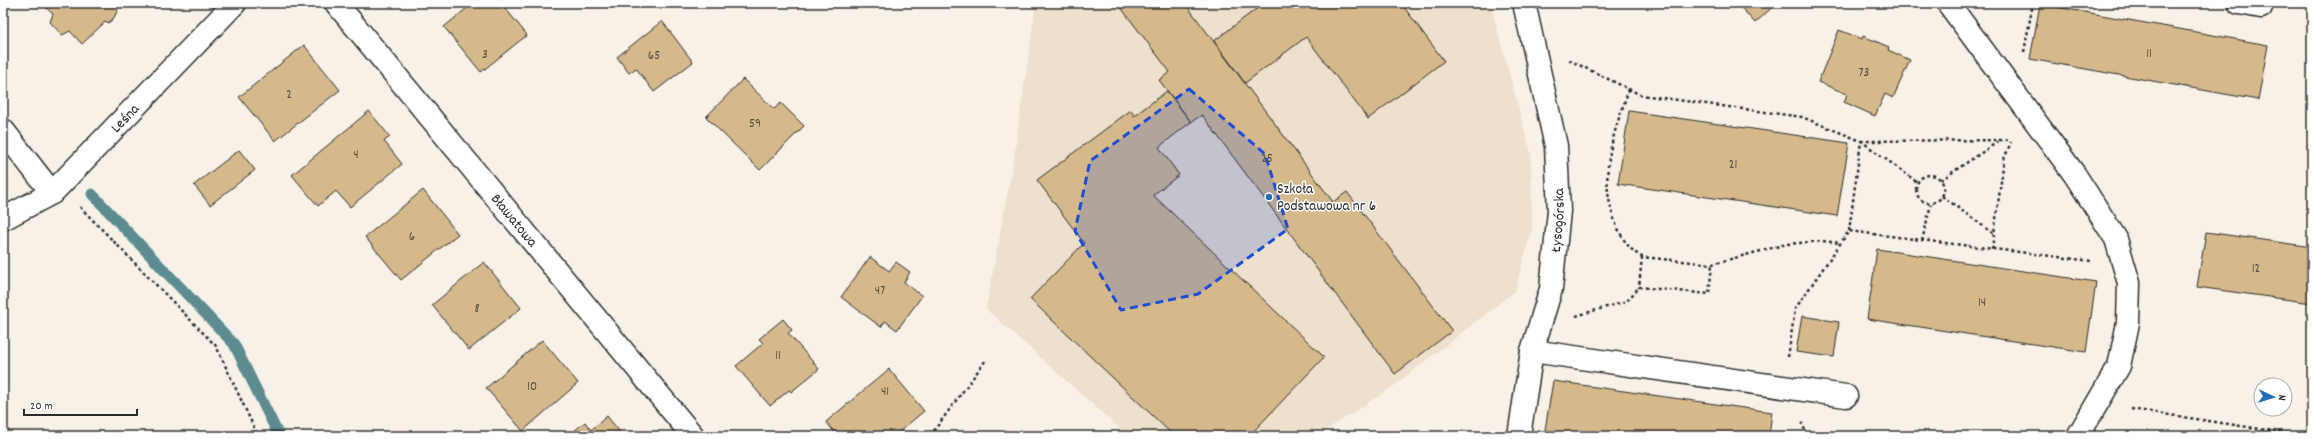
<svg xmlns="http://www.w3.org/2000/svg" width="2315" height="439" viewBox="0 0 2315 439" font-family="Dekko,sans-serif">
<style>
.built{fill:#ede0cc}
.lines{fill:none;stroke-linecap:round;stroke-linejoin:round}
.stream{stroke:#5b8c8f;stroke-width:11}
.building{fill:#d6b98b;stroke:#2b2b2b}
.service-casing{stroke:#2b2b2b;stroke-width:25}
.minor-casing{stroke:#2b2b2b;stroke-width:25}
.path{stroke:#2b2b2b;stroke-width:2.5;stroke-dasharray:3 3;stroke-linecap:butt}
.service{stroke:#fff;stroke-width:22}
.minor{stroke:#fff;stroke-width:22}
.marked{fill:#1d4ed8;fill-opacity:0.2;stroke:#1d4ed8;stroke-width:3;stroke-dasharray:8 5;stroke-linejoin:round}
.poi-dot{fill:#1f6fb2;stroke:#fff;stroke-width:1.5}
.labels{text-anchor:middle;stroke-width:3;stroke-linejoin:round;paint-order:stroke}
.number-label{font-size:13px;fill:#564e43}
.street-label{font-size:15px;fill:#2b2b2b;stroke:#fff}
.poi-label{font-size:15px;fill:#2b2b2b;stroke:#fff;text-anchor:start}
</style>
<rect width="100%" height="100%" fill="#f7f1e8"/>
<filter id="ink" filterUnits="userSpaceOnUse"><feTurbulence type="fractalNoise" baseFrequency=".025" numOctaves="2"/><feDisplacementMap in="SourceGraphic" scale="8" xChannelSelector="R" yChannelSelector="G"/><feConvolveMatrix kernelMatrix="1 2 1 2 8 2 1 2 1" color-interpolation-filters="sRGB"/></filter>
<g filter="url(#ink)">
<!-- built -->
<path class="built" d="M1036 3H1490L1531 154 1532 229 1515 291 1391 388 1317 436H1128L986 309 1013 164Z"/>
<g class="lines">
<!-- stream -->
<path class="stream" d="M92 194 234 344 279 436"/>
</g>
<!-- building -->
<path class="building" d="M41 3H112L118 10 113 19 108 23 106 21 82 44 70 31 62 35 50 22 53 14Z
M473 3H501L527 35 481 72 444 27Z
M1121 3H1185L1333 202 1347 192 1452 331 1395 374 1202 115 1191 122 1159 80 1170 72 1119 5Z
M1264 3H1401L1444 61 1368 119 1306 37 1245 83 1214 41Z
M1737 3H1777L1755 23Z
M2040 4 2268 45 2258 100 2030 59Z
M662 21 693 62 654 92 636 68 629 73 617 57Z
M1839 30 1862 39 1863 36 1889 47 1888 50 1910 60 1893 98 1885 94 1875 116 1844 102 1847 94 1818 82Z
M304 45 340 90 275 141 239 97Z
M743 79 774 109 781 103 804 126 760 170 706 117Z
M1167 91 1191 122 1159 147 1179 175 1153 195 1324 357 1249 436H1174L1030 299 1084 243 1037 180 1131 110 1134 116Z
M369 111 390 137 384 141 402 164 350 207 336 191 318 206 292 175Z
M1629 111 1849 143 1837 216 1618 184Z
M239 150 255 170 210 205 194 185Z
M423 190 458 234 401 280 365 237Z
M2206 232 2312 247V303L2197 287Z
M1877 249 2096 282 2086 352 1867 319Z
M870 257 889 271 896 262 910 272 904 282 922 296 897 330 885 321 881 327 841 297Z
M484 262 521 308 469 350 432 305Z
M1802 316 1839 322 1834 357 1796 352Z
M783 319 792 330 788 333 819 369 791 392 789 390 770 406 736 366 763 343 759 339Z
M542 340 578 383 523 431 486 388Z
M889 369 924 411 900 431 902 436H838L826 422Z
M1553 381 1772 412 1769 436H1544Z
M607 416 623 436H568L585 422 591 430Z
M2176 433 2199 436H2176Z"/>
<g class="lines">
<!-- service casing -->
<g class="service-casing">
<g id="service">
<path id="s1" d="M336 3 693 436"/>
<path d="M2239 3 2261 7"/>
<path d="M3 130 52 193"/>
<path d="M1532 351 1846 396"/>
</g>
</g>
<!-- minor casing -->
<g class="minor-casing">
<g id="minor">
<path d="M1948 3 2075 175 2116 239 2124 266 2129 283 2128 323 2119 366 2078 436"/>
<path id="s2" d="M3 219 52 193 235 3"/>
<path id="s3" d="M1519 436 1532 351 1551 289 1559 211 1556 146 1524 3"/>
</g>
</g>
<!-- path -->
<path class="path" d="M2024 52 2033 3
M1569 60 1641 95 1802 117 1861 141 2010 140
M1629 89C1613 135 1597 176 1616 224 1622 238 1628 249 1642 257L1712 264 1787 244 1822 241 1841 243
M1916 189a14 14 0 1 1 28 0a14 14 0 1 1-28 0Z
M1941 180 1999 141
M1942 196 1994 234
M80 207 216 346 258 436
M1849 231 1861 141 1917 182
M1922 241 1931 204
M1992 249 2004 159 2011 142
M1642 257 1639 287 1709 294 1712 264
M1576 316 1627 301 1639 287
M1788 357 1795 309 1849 231 2091 261
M2131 409 2306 436
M1801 422 1808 436
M930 436 986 360"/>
<!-- service -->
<use href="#service" class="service"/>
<!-- minor -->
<use href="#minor" class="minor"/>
</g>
</g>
<!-- marked area -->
<path class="marked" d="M1189 89 1265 154 1288 229 1198 294 1121 310 1075 231 1090 161Z"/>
<!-- markers -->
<circle class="poi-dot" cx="1269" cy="197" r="4"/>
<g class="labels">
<!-- number labels -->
<g class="number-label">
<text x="2149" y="57">11</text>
<text x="485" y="58">3</text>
<text x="654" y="59">65</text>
<text x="1864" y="76">73</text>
<text x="289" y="98">2</text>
<text x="755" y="127">59</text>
<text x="356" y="158">4</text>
<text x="1267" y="162">25</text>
<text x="1733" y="168">21</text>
<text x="412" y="240">6</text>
<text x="2256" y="272">12</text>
<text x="880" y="294">47</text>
<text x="1982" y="306">14</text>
<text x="477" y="312">8</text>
<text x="778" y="359">11</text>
<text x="532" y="390">10</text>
<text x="885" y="395">41</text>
</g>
<!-- street labels -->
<g class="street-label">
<text dy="5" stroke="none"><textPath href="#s2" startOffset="160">Leśna</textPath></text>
<text dy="5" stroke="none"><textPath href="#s1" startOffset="281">Bławatowa</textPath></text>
<text dy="5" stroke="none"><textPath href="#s3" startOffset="220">Łysogórska</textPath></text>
</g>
<!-- poi labels -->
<g class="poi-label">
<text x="1277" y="193">Szkoła<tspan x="1277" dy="17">Podstawowa nr 6</tspan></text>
</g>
</g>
<!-- margin -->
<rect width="2315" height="439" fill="none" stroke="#fff" stroke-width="16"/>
<rect x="8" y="8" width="2299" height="423" fill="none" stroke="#2b2b2b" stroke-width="1.5" filter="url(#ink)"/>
<!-- north arrow -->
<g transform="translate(2273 397) rotate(94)"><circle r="19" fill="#ffffff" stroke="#aaaaaa"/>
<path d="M0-3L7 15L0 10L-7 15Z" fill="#1f6fb2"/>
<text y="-6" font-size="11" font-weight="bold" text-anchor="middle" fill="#2b2b2b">N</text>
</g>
<!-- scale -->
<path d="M24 409v6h113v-6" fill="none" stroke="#2b2b2b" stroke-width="2"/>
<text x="30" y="409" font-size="12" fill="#2b2b2b" stroke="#ffffff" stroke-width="3" paint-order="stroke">20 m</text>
</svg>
